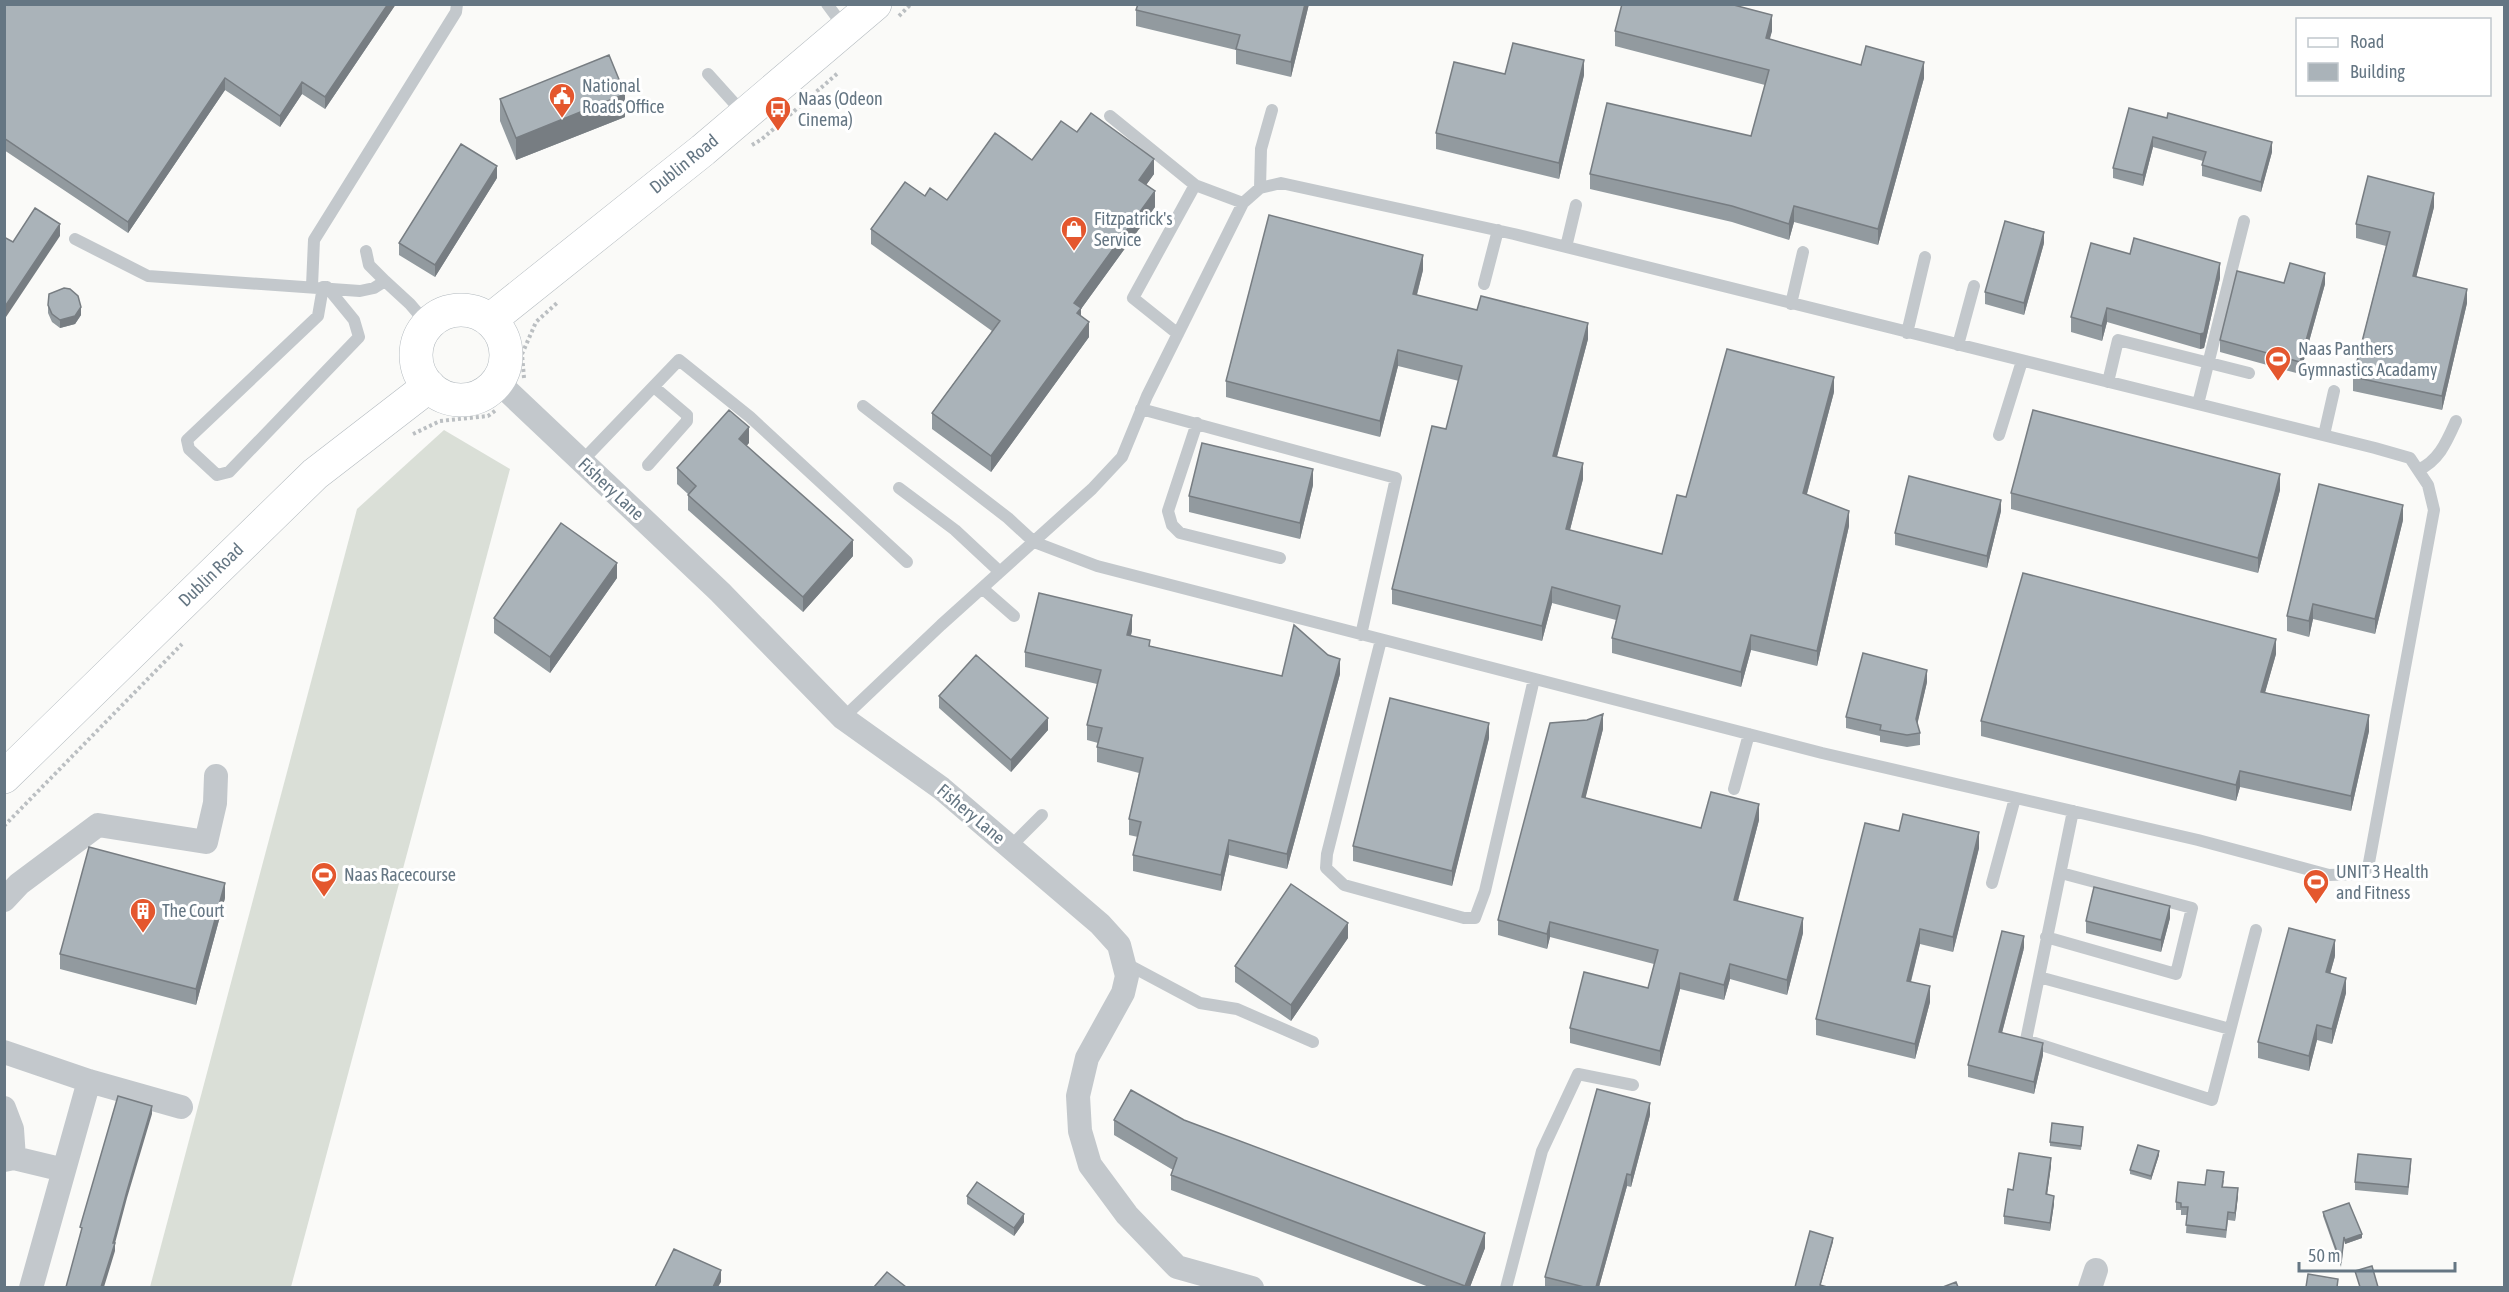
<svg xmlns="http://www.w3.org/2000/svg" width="2509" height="1292" viewBox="0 0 2509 1292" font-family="'Asap Condensed',sans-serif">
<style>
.pitch{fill:#dadfd7}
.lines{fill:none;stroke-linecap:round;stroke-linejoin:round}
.secondary-casing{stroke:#b3babf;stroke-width:34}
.path{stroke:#bbbfc2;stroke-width:4;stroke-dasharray:3 3;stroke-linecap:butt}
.lane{stroke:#c3c8cc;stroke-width:12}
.street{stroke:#c3c8cc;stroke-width:24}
.secondary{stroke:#fff;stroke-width:33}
.wall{fill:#929a9f}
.shaded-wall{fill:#777d82}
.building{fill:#aab3b9;stroke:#777d82;stroke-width:1.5}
.labels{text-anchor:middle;stroke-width:6;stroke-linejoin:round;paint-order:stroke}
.poi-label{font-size:18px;fill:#657683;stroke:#fff;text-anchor:start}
.street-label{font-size:18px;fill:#657683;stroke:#fff}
</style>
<rect width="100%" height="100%" fill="#fafaf8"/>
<!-- pitch -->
<path class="pitch" d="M444 430 510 469 291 1287H150L357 509Z"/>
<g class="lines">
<!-- secondary casing -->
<g class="secondary-casing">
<path id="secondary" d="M416 355a45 45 0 1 1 90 0a45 45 0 1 1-90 0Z
M490 320 703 150 875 4
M4 777 315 474 429 386"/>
</g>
<!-- path -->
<path class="path" d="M899 16 911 4
M752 145 762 139 838 73
M524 378 522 354 536 322 558 302
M413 434 440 421 488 416 496 410
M4 826 182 644"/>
<!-- lane -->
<path class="lane" d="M827 4 844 27
M708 74 744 114
M1110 116 1195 185
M1260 188 1261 149 1272 110
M75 239 148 276 360 291 374 288 385 281 410 304 428 325
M1566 247 1576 205
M366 251 369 265 385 281
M1484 284 1498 230
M312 286 314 240 456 12 457 4
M323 287 318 316 187 440 189 449 217 475 229 472 359 337 354 320 327 287
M1791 304 1803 252
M1907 333 1925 257
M1178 334 1133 298 1195 185 1243 203
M1958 345 1974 286
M2108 382 2118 340 2249 373
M2198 404 2244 221
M1141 409 1396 478 1361 635
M1197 423 1168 511 1172 525 1180 533 1280 558
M1999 435 2022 361
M2324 435 2334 391
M582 461 679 360 750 417 907 562
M648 465 687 421V415L654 387
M2418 470C2439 461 2447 441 2456 421
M899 488 955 530 1000 572
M982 588 1014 616
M1381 640 1327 854 1326 868 1344 885 1464 918H1475L1485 891 1534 679
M843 718 941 625 1092 489 1122 457 1147 396 1243 203 1260 188 1281 183 1514 234 2375 448 2410 458 2428 485 2434 510 2368 868 2355 874 2329 875 2198 840 1822 753 1097 566 1034 542 1008 518 863 406
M1734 789 1749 734
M2073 811 2026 1040 2212 1100 2256 930
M1010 847 1042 815
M1992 883 2015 798
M2046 937 2176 974 2192 908 2061 873
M1125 963 1200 1003 1237 1009 1313 1042
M2039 977 2230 1029
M1506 1288 1542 1151 1578 1074 1633 1085"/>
<!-- street -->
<path class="street" d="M497 381 720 592 843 718 941 788 1100 924 1119 945 1127 976 1123 993 1087 1058 1078 1096 1080 1131 1090 1165 1127 1215 1177 1267 1252 1288
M4 900 19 884 98 825 206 842 215 803 216 776
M4 1052 89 1081 181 1107
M4 1108 12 1129 14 1158
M4 1160 14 1158 64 1170
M31 1288 89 1081
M2090 1288 2096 1270"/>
<!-- secondary -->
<use href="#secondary" class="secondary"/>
</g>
<!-- wall -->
<path class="wall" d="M4 4H396L325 109 302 94 280 127 225 90 128 233 4 150Z
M1309 4 1291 77 1236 64V50L1136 26V10Z
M1615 31H1772L1769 39 1861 65 1924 78 1878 245 1794 222 1789 240 1732 222 1590 189V174L1751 136 1765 85 1615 46Z
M1505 74 1584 75 1559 179 1436 149V133Z
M500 99 625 117 516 160 500 121Z
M2129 108 2272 152 2261 192 2202 176V165L2203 161 2153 147 2143 186 2113 178V168Z
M1032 160 1154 174 1146 185 1155 207 1081 309V316L1089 337 991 472 932 429V413L992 331 871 244V229L925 196 947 200Z
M497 178 435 277 399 255V243Z
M2434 207 2416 277 2467 303 2442 410 2353 391V377L2386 246 2356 238V224Z
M2044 243 2024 315 1985 304V292Z
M1423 270 1417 295 1588 339 1557 457 1583 479 1570 530 1662 554 1686 497 1834 392 1807 494 1849 526 1817 666 1751 650 1741 687 1612 653V638L1616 620 1552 603 1542 641 1392 604V589L1446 429 1459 381 1398 366 1380 437 1226 397V381Z
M2220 278 2204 348 2200 349 2107 322 2102 341 2071 332V317Z
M2284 283 2325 284 2300 374 2220 352V340Z
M48 305 81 315 75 324 60 328 52 322 48 313Z
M749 443 746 446 853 556 803 612 688 510V494L677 484V468Z
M1313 485 1300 539 1189 512V496Z
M2280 490 2258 573 2011 509V493Z
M2001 511 1987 568 1895 545V533Z
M2403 520 2375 634 2313 619 2309 637 2287 631V616Z
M617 578 550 673 494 633V618Z
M1132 631 1131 635 1150 646 1282 676 1340 674 1287 869 1229 855 1221 891 1133 871V855L1138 837 1129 835V819L1139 773 1097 762V747L1098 743 1087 740V725L1097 684 1025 667V652Z
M2276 654 2265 692 2369 731 2351 811 2240 787 2236 801 1981 736V721Z
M1927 682 1917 724 1920 733V745L1907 747 1880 742V736L1846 728V717Z
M939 696 1048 730 1011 772 939 708Z
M1587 720 1603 729 1585 798 1701 828 1759 820 1738 901 1803 933 1787 995 1730 979 1724 1000 1680 989 1660 1066 1570 1043V1028L1648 988 1654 964 1550 937 1547 949 1498 935V920Z
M1489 738 1452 886 1353 861V846Z
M1899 831 1979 848 1953 952 1920 944 1911 982 1930 1002 1915 1059 1816 1035V1019Z
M225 898 196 1005 60 969V954Z
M2170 918 2161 952 2086 933V921Z
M1348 938 1291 1021 1235 982V966Z
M2024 948 2002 1033 2043 1055 2034 1094 1968 1077V1065Z
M2335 956 2330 974 2346 993 2332 1044 2317 1040 2309 1071 2258 1058V1042Z
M1650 1115 1631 1187 1627 1186 1599 1287H1545V1277Z
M1114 1120 1485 1248 1470 1287H1429L1171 1190V1175L1173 1170 1114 1135Z
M2083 1131 2081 1150 2050 1146V1142Z
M2159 1155 2151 1180 2130 1174V1170Z
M2051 1166 2047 1195 2054 1204 2050 1231 2004 1224V1216L2013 1190Z
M2411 1167 2408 1195 2355 1190V1182Z
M2224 1180 2223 1187 2238 1196 2235 1221 2228 1220 2226 1238 2186 1233 2187 1215H2181V1210H2176V1202L2205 1185Z
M967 1196 1024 1222 1014 1236 967 1204Z
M2323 1212 2362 1238 2345 1244 2344 1241 2341 1267 2323 1216Z"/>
<!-- shaded-wall -->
<path class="shaded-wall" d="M388 4H396L325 109V97Z
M1305 4H1309L1291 77V62Z
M1772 15V31L1766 54V38Z
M1584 60V75L1559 179V163Z
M1924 62V78L1878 245V229Z
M225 78V90L128 233V222Z
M302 82V94L280 127V116Z
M625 94V117L516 160V138Z
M2153 137V147L2143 186V175Z
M2272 142V152L2261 192V182Z
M1154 159V174L1139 195V180Z
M497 166V178L435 277V265Z
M1155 191V207L1081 309V323L1077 315 1074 303Z
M2434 193V207L2413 290V276Z
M1794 206V222L1789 240V224Z
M60 224V236L4 320V308Z
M2044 232V243L2024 315V303Z
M1423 255V270L1413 309V294Z
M2220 263V278L2204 348 2200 349V334Z
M2325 273V284L2300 374V362Z
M2467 289V303L2442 410V396Z
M81 307V315L75 324 60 328V320Z
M2107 308V322L2102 341V326Z
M1089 322V337L991 472V456Z
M1588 323V339L1553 471V456Z
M1398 350V366L1380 437V421Z
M1834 377V392L1803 508V493Z
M749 427V443L739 454V439Z
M1583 463V479L1566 545V529Z
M1313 469V485L1300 539V523Z
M2280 474V490L2258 573V558Z
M2001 500V511L1987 568V556Z
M2403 505V520L2375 634V619Z
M1849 511V526L1817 666V651Z
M853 540V556L803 612V597Z
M617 563V578L550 673V657Z
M1552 587V603L1542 641V626Z
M2313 604V619L2309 637V621Z
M1132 615V631L1127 650V635Z
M1751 635V650L1741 687V672Z
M2276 639V654L2261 707V692Z
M1340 659V674L1287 869V854Z
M1927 670V682L1916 730V719Z
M1603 714V729L1582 812V797Z
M2369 715V731L2351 811V796Z
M1048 718V730L1011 772V760Z
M1489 723V738L1452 886V871Z
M2240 771V787L2236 801V785Z
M1759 804V820L1734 915V900Z
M1979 832V848L1953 952V937Z
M1229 840V855L1221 891V875Z
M225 883V898L196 1005V989Z
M2170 906V918L2161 952V940Z
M1803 918V933L1787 995V980Z
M1550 922V937L1547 949V934Z
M1348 923V938L1291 1021V1005Z
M1920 929V944L1907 996V981Z
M2024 936V948L1999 1044V1032Z
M2335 940V956L2326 988V972Z
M1730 964V979L1724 1000V985Z
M1680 973V989L1660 1066V1051Z
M2346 978V993L2332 1044V1029Z
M1930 986V1002L1915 1059V1044Z
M2317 1025V1040L2309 1071V1056Z
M2043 1043V1055L2034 1094V1082Z
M1650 1103V1115L1631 1187V1175Z
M152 1106V1114L127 1198 114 1247 115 1243V1251L104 1287H101L127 1191Z
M2159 1151V1155L2151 1180V1176Z
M2051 1158V1166L2046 1202V1194Z
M1627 1174V1186L1599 1287H1596Z
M2238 1188V1196L2235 1221V1213Z
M2054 1196V1204L2050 1231V1223Z
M1024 1214V1222L1014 1236V1228Z
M1485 1233V1248L1470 1287H1465Z
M2362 1234V1238L2345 1244V1240Z
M1833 1238V1242L1820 1287V1285Z
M721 1270V1282L718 1287H713Z"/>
<!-- building -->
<path class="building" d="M4 4H388L325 97 302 82 280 116 225 78 128 222 4 138Z
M1138 4H1305L1291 62 1236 49 1240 35 1136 10Z
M1622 4H1730L1772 15 1766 38 1861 65 1866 46 1924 62 1878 229 1794 206 1789 224 1732 206 1590 174 1607 103 1751 136 1769 70 1615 31Z
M1513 43 1584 60 1559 163 1436 133 1454 62 1505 74Z
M609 55 625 94 516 138 500 99Z
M2129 108 2167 118 2168 113 2272 142 2261 182 2202 165 2206 152 2153 137 2143 175 2113 168Z
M1091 113 1154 159 1139 180 1155 191 1074 303 1081 308 1077 313 1089 322 991 456 932 413 1000 321 871 229 905 182 925 196 930 188 947 200 995 133 1032 160 1061 121 1077 132Z
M461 144 497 166 435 265 399 243Z
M2368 176 2434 193 2413 276 2467 289 2442 396 2353 377 2390 232 2356 224Z
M35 208 60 224 4 308V237L13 242Z
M1269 215 1423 255 1413 294 1477 310 1481 296 1588 323 1553 456 1583 463 1566 529 1662 554 1677 495 1686 497 1727 349 1834 377 1803 493 1849 511 1817 651 1751 635 1741 672 1612 638 1620 606 1552 587 1542 626 1392 589 1432 426 1446 429 1462 366 1398 350 1380 421 1226 381Z
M2005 221 2044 232 2024 303 1985 292Z
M2134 238 2220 263 2204 333 2200 334 2107 308 2102 326 2071 317 2091 243 2130 254Z
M2290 263 2325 273 2300 362 2220 340 2237 271 2284 283Z
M64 288 70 289 78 296 81 307 75 316 60 320 52 314 48 305 49 294Z
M729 410 749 427 739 439 853 540 803 597 688 495 696 486 677 468Z
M2033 410 2280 474 2258 558 2011 493Z
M1202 443 1313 469 1300 523 1189 496Z
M1909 476 2001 500 1987 556 1895 533Z
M2319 484 2403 505 2375 619 2313 604 2309 621 2287 616Z
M561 523 617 563 550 657 494 618Z
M2023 573 2276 639 2261 692 2369 715 2351 796 2240 771 2236 785 1981 721Z
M1039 593 1132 615 1127 635 1150 640 1149 646 1282 676 1294 625 1328 655 1340 659 1287 854 1229 840 1221 875 1133 855 1141 822 1129 819 1143 758 1097 747 1102 728 1087 725 1101 670 1025 652Z
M1863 653 1927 670 1916 719 1920 733 1907 735 1880 730 1881 725 1846 717Z
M976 655 1048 718 1011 760 939 696Z
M1390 698 1489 723 1452 871 1353 846Z
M1603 714 1582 797 1701 828 1711 792 1759 804 1734 900 1803 918 1787 980 1730 964 1724 985 1680 973 1660 1051 1570 1028 1584 972 1648 988 1658 950 1550 922 1547 934 1498 920 1550 723 1587 720Z
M1903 814 1979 832 1953 937 1920 929 1907 981 1930 986 1915 1044 1816 1019 1865 823 1899 831Z
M89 847 225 883 196 989 60 954Z
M1291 884 1348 923 1291 1005 1235 966Z
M2094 887 2170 906 2161 940 2086 921Z
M2289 928 2335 940 2326 972 2346 978 2332 1029 2317 1025 2309 1056 2258 1042Z
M2002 931 2024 936 1999 1032 2043 1043 2034 1082 1968 1065Z
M1597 1089 1650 1103 1631 1175 1627 1174 1596 1287H1584L1545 1277Z
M1131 1090 1184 1120 1485 1233 1465 1286 1171 1175 1177 1158 1114 1120Z
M118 1096 152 1106 127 1191 113 1243H115L101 1287H66L82 1228 80 1227Z
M2052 1123 2083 1127 2081 1146 2050 1142Z
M2138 1145 2159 1151 2151 1176 2130 1170Z
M2019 1153 2051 1158 2046 1194 2054 1196 2050 1223 2004 1216 2008 1189 2013 1190Z
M2358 1154 2411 1159 2408 1187 2355 1182Z
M2207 1170 2224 1172 2222 1187 2238 1188 2235 1213 2228 1212 2226 1230 2186 1225 2188 1207H2181V1203L2176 1202 2178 1182 2205 1185Z
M977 1182 1024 1214 1014 1228 967 1196Z
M2349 1203 2362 1234 2345 1240 2344 1237 2341 1263 2323 1212Z
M1810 1231 1833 1238 1820 1285 1827 1287H1795Z
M674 1249 721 1270 713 1287H655Z
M2372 1266 2378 1287H2360L2355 1271Z
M887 1272 906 1287H874Z
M2308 1274 2338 1279 2337 1287H2306Z
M1956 1282 1958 1287H1943Z"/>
<!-- icons -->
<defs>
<g id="civic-pin" transform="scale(1.35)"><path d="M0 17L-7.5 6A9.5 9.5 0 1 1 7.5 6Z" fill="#e4572e" stroke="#fff"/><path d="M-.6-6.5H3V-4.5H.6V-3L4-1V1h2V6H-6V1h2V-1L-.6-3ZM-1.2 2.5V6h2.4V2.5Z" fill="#fff"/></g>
<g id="bus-pin" transform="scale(1.35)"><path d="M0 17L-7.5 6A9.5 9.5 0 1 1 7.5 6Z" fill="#e4572e" stroke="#fff"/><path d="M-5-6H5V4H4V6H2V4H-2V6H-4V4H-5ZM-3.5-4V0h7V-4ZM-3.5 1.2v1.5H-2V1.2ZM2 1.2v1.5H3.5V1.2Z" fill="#fff"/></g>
<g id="shop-pin" transform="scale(1.35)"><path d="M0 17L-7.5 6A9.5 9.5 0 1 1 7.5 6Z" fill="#e4572e" stroke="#fff"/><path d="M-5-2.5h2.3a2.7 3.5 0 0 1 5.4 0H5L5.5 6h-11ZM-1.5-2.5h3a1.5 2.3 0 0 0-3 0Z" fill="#fff"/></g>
<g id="stadium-pin" transform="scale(1.35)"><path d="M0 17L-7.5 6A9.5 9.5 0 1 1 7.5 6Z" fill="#e4572e" stroke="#fff"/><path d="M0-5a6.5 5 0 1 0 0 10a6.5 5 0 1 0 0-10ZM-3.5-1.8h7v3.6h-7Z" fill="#fff"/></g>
<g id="building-pin" transform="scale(1.35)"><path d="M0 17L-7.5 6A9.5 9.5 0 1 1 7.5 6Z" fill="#e4572e" stroke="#fff"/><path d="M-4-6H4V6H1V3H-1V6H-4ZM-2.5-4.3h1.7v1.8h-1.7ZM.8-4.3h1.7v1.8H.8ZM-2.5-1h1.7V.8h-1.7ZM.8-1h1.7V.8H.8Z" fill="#fff"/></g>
</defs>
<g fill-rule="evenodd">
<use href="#civic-pin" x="562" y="96"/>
<use href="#bus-pin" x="778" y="109"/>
<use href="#shop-pin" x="1074" y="229"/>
<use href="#stadium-pin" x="2278" y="359"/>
<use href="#stadium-pin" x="324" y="875"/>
<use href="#stadium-pin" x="2316" y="882"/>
<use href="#building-pin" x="143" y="911"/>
</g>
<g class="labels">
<!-- poi labels -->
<g class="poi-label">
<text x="582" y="92">National<tspan x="582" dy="21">Roads Office</tspan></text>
<text x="798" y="105">Naas (Odeon<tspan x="798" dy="21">Cinema)</tspan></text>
<text x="1094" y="225">Fitzpatrick's<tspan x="1094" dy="21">Service</tspan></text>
<text x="2298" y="355">Naas Panthers<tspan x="2298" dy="21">Gymnastics Acadamy</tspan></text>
<text x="2336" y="878">UNIT 3 Health<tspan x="2336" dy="21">and Fitness</tspan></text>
<text x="344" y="881">Naas Racecourse</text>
<text x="162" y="917">The Court</text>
</g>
<!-- street labels -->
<g class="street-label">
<text transform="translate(684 164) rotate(-39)" y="6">Dublin Road</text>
<text transform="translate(611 489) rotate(43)" y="6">Fishery Lane</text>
<text transform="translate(211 575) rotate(-44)" y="6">Dublin Road</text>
<text transform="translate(971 814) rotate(40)" y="6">Fishery Lane</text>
</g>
</g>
<!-- border -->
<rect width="2509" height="1292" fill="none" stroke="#657683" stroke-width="12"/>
<!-- legend -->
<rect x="2296" y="18" width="195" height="78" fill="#ffffff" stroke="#c1c8cd" stroke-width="1.5"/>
<rect x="2308" y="38" width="30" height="9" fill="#ffffff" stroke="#c1c8cd" stroke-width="1.5"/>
<text x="2350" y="48" font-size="18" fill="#657683">Road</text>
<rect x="2308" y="63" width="30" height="18" fill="#aab3b9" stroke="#c1c8cd" stroke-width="1.5"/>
<text x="2350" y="78" font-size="18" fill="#657683">Building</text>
<!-- scale -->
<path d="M2299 1262v9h156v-9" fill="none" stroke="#657683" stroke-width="3"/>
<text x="2308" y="1262" font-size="18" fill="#657683" stroke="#ffffff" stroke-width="4.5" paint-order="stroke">50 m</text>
</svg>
